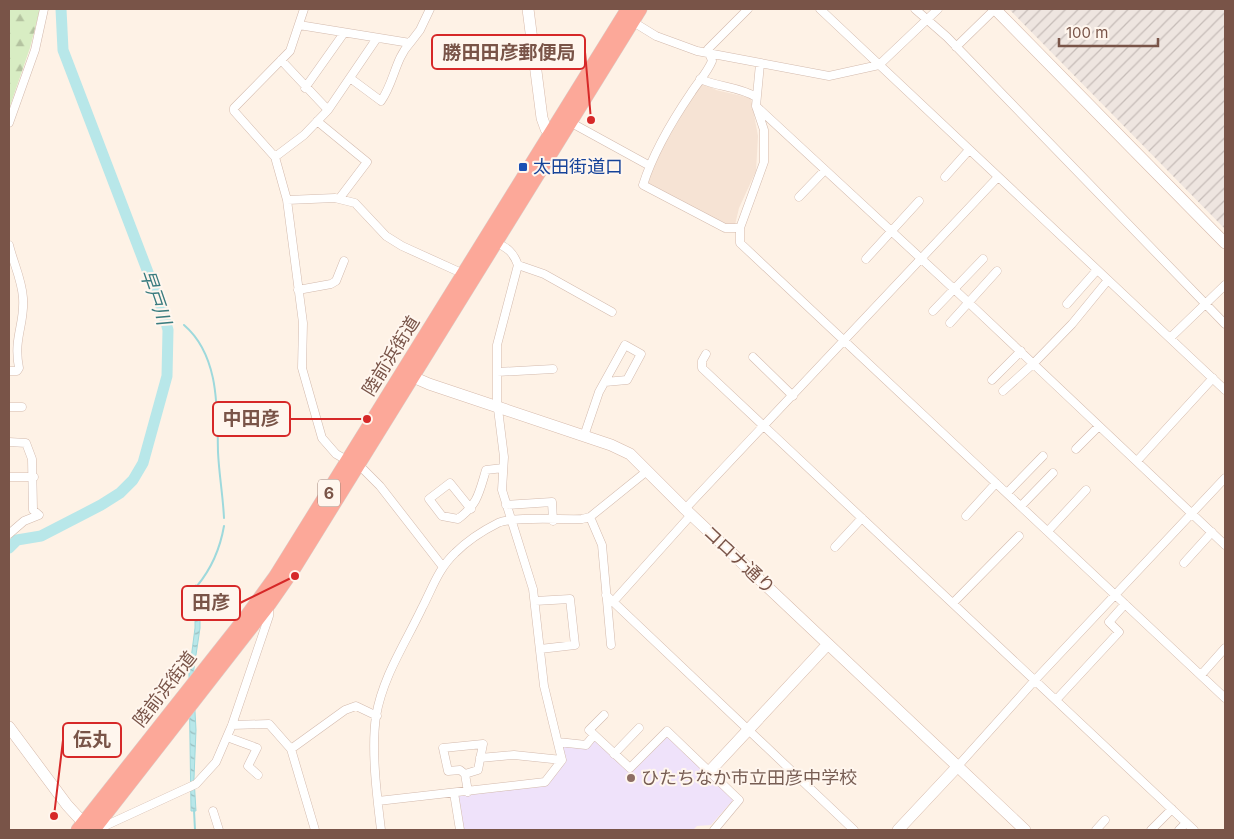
<svg xmlns="http://www.w3.org/2000/svg" width="1234" height="839" viewBox="0 0 1234 839" font-family="Inter,'Noto Sans JP',sans-serif">
<style>
.residential{fill:#f6e3d4}
.industrial{fill:url(#industrial-furrows)}
.education{fill:#efe2fa}
.forest{fill:url(#forest-firs)}
.water{fill:url(#water-waves);stroke:#9ed9dc}
.lines{fill:none;stroke-linecap:round;stroke-linejoin:round}
.stream{stroke:#9ed9dc;stroke-width:2}
.river{stroke:#b8e7e9;stroke-width:11}
.street-casing{stroke:#d3baad;stroke-width:9}
.secondary-casing{stroke:#d6b9aa;stroke-width:12}
.highway-casing{stroke:#d9cfcc;stroke-width:15}
.street{stroke:#fff;stroke-width:8}
.secondary{stroke:#fff;stroke-width:11}
.highway{stroke:#fca899;stroke-width:14}
.transit-dot{fill:#1a4fb4;stroke:#fff6ee;stroke-width:2}
.education-dot{fill:#8d6e63;stroke:#fff6ee;stroke-width:2}
.labels{text-anchor:middle;stroke-width:4;stroke-linejoin:round;paint-order:stroke}
.shield{fill:#fff6ee;stroke:#a1857a;stroke-width:1}
.shield-label{font-size:16px;font-weight:bold;fill:#795448}
.transit-label{font-size:18px;fill:#164399;stroke:#fff6ee;text-anchor:start}
.street-label{font-size:18px;fill:#795448;stroke:#fff6ee}
.education-label{font-size:18px;fill:#785e54;stroke:#fff6ee;text-anchor:start}
.water-label{font-size:19px;font-style:italic;fill:#3a7c7f;stroke:#fff6ee}
.leader{fill:none;stroke:#d62828;stroke-width:2}
.callout-dot{fill:#d62828;stroke:#fff6ee;stroke-width:2}
.callout{fill:#fff6ee;stroke:#d62828;stroke-width:2}
.callout-label{font-size:19px;text-anchor:middle;font-weight:bold;fill:#795448}
</style>
<defs>
<pattern id="industrial-furrows" width="10" height="10" patternUnits="userSpaceOnUse" patternTransform="scale(1.25)"><rect width="10" height="10" fill="#eee5e0"/><path d="M-1 1l2-2M0 10L10 0M9 11l2-2" fill="none" stroke="#c6bcb8"/></pattern>
<pattern id="forest-firs" width="22" height="20" patternUnits="userSpaceOnUse" patternTransform="scale(1.25)"><rect width="22" height="20" fill="#d8edc3"/><path d="M5 1l3.5 6h-7zM16 11l3.5 6h-7z" fill="#b4c3a0"/></pattern>
<pattern id="water-waves" width="16" height="10" patternUnits="userSpaceOnUse" patternTransform="scale(1.25)"><rect width="16" height="10" fill="#b8e7e9"/><path d="M0 5q4-4 8 0t8 0" fill="none" stroke="#9abebf"/></pattern>
</defs>
<rect width="100%" height="100%" fill="#fef2e6"/>
<!-- residential -->
<path class="residential" d="M702 82 716 90 751 98 758 136 756 171 739 208 735 225 730 226 646 182 651 166Z"/>
<!-- industrial -->
<path class="industrial" d="M1009 9H1225V229Z"/>
<!-- education -->
<path class="education" d="M667 734 734 799 711 825 697 826 693 830H461L456 795 546 784 563 762 562 744 597 740 630 772Z"/>
<!-- forest -->
<path class="forest" d="M9 9H40L30 48 9 109Z"/>
<!-- water -->
<path class="water" d="M195 585 200 586V628L193 675 196 730 194 778 196 811H191L189 674 195 628Z"/>
<g class="lines">
<!-- stream -->
<path class="stream" d="M184 325C220 356 217 410 218 452 219 474 223 496 224 518
M197 586C212 568 220 549 224 526
M194 810 195 830"/>
<!-- river -->
<path class="river" d="M9 548 17 540 41 536 101 505 120 493 133 480 143 463 167 376 168 330 162 309 63 50 61 9"/>
<!-- street casing -->
<g class="street-casing">
<path id="street" d="M304 9 290 51 234 108V111L275 157 287 200 303 323 302 368 322 438 336 454 364 470 380 486 443 567
M820 9 1225 390
M915 9 947 37 1225 324
M630 20 656 36 697 51 829 76 879 65 938 9
M299 25 410 43C395 59 394 83 381 101L350 78
M410 43 420 30 430 9
M956 47 995 9
M760 64 756 106 764 130V162L740 228V243L1225 698
M700 79C718 87 740 87 756 97
M305 88 344 33
M756 106 968 302 1225 545
M328 110 377 38
M317 121 367 162 339 199
M568 121 650 166
M9 123 35 50 44 9
M275 157 304 135 328 110 281 60
M945 177 969 150
M799 197 825 170
M287 200 335 198 355 203 386 236 402 246 466 275
M740 228H725L643 185C653 153 672 121 691 93 698 82 707 73 712 61L708 49 748 9
M9 245C13 262 22 280 23 298 25 324 13 338 19 368L17 371H9
M866 259 919 201
M518 265 544 274 612 312
M298 290 331 284 336 281 344 261
M1067 304 1097 270
M933 311 983 259
M950 323 997 271
M1170 338 1225 285
M706 354 702 361V368L1194 830
M753 357 793 396
M497 372 553 369
M992 380 1021 351
M1003 391 1034 363 1072 324 1108 280
M9 407H22
M584 436 599 392 625 345 641 354 627 380 605 382
M9 442 26 443 32 459 33 510 39 515 24 521 9 534
M1076 449 1099 426
M1137 461 1213 378
M9 477H34
M1007 493 1043 456
M506 505 552 502 553 521
M1021 506 1053 473
M471 509 450 483 429 499 442 516 458 519C478 504 479 493 486 470L503 468
M685 509 998 177
M966 516 996 483
M590 517 602 545 611 645
M1048 531 1086 490
M835 547 862 518
M1184 563 1212 532
M606 595 854 830
M535 601 570 599 575 645 540 649
M613 602 691 515
M953 603 1019 536
M1201 675 1225 648
M1056 700 1119 632 1109 622 1125 604
M604 715 589 730 630 768 667 731 739 800 714 830
M232 725 269 724 291 749 315 830
M227 737 257 748 248 766 258 775
M558 742 586 745 594 735
M291 749 345 710 356 706 377 716
M614 754 639 728
M480 758 514 755 562 760
M957 767 1035 680 1225 478
M465 774 478 770 483 744 443 748 448 771 460 770 465 774 468 792
M454 793 460 830
M378 801 545 782 562 760 544 686 533 589 502 490 504 457 497 401V345L518 265C513 252 508 248 495 242
M213 811 219 830
M96 830 196 784 216 762 232 725 269 616V606
M381 830C377 796 371 751 376 716 383 676 405 644 422 608 432 589 438 569 455 553 466 542 484 530 498 523 511 516 564 520 582 519L590 517 647 471
M1096 830 1105 820
M1151 830 1172 809
M1179 830 1186 823"/>
</g>
<!-- secondary casing -->
<g class="secondary-casing">
<path id="secondary" d="M528 9 542 118 546 129 556 138
M995 9 1225 243
M404 373 429 384 611 445 630 454 685 509 1025 830
M9 727 67 805 89 829
M709 772 828 644
M898 830 957 767"/>
</g>
<!-- highway casing -->
<g class="highway-casing">
<path id="highway" d="M78 830 247 616 276 576 628 9
M93 830 269 604 294 568 640 9"/>
</g>
<!-- street -->
<use href="#street" class="street"/>
<!-- secondary -->
<use href="#secondary" class="secondary"/>
<!-- highway -->
<use href="#highway" class="highway"/>
</g>
<!-- markers -->
<rect class="transit-dot" x="518" y="162" width="10" height="10" rx="2.5"/>
<circle class="education-dot" cx="631" cy="778" r="5"/>
<g class="labels">
<!-- shield labels -->
<rect class="shield" x="318" y="479.5" width="22" height="27" rx="4"/>
<g class="shield-label">
<text x="329" y="499">6</text>
</g>
<!-- transit labels -->
<g class="transit-label">
<text x="533" y="173">太田街道口</text>
</g>
<!-- street labels -->
<g class="street-label">
<text transform="translate(391 356) rotate(-58)" y="6">陸前浜街道</text>
<text transform="translate(739 560) rotate(43)" y="6">コロナ通り</text>
<text transform="translate(165 689) rotate(-52)" y="6">陸前浜街道</text>
</g>
<!-- education labels -->
<g class="education-label">
<text x="641" y="784">ひたちなか市立田彦中学校</text>
</g>
<!-- water labels -->
<g class="water-label">
<text transform="translate(156 297) rotate(71)" y="7">早戸川</text>
</g>
</g>
<!-- callouts -->
<path class="leader" d="M591 120L585 52M367 419L290 419M295 576L240 603M54 816L63 740"/>
<g class="callout-dot">
<circle cx="591" cy="120" r="5"/>
<circle cx="367" cy="419" r="5"/>
<circle cx="295" cy="576" r="5"/>
<circle cx="54" cy="816" r="5"/>
</g>
<g class="callout">
<rect x="432" y="35" width="153" height="34" rx="5"/>
<rect x="213" y="402" width="77" height="34" rx="5"/>
<rect x="182" y="586" width="58" height="34" rx="5"/>
<rect x="63" y="723" width="58" height="34" rx="5"/>
</g>
<g class="callout-label">
<text x="509" y="59">勝田田彦郵便局</text>
<text x="251" y="425">中田彦</text>
<text x="211" y="609">田彦</text>
<text x="92" y="746">伝丸</text>
</g>
<!-- border -->
<rect width="1234" height="839" fill="none" stroke="#795448" stroke-width="20"/>
<!-- scale -->
<path d="M1059 38v8h99v-8" fill="none" stroke="#795448" stroke-width="2.5"/>
<text x="1066" y="38" font-size="15" fill="#795448" stroke="#fff6ee" stroke-width="4" paint-order="stroke">100 m</text>
</svg>
